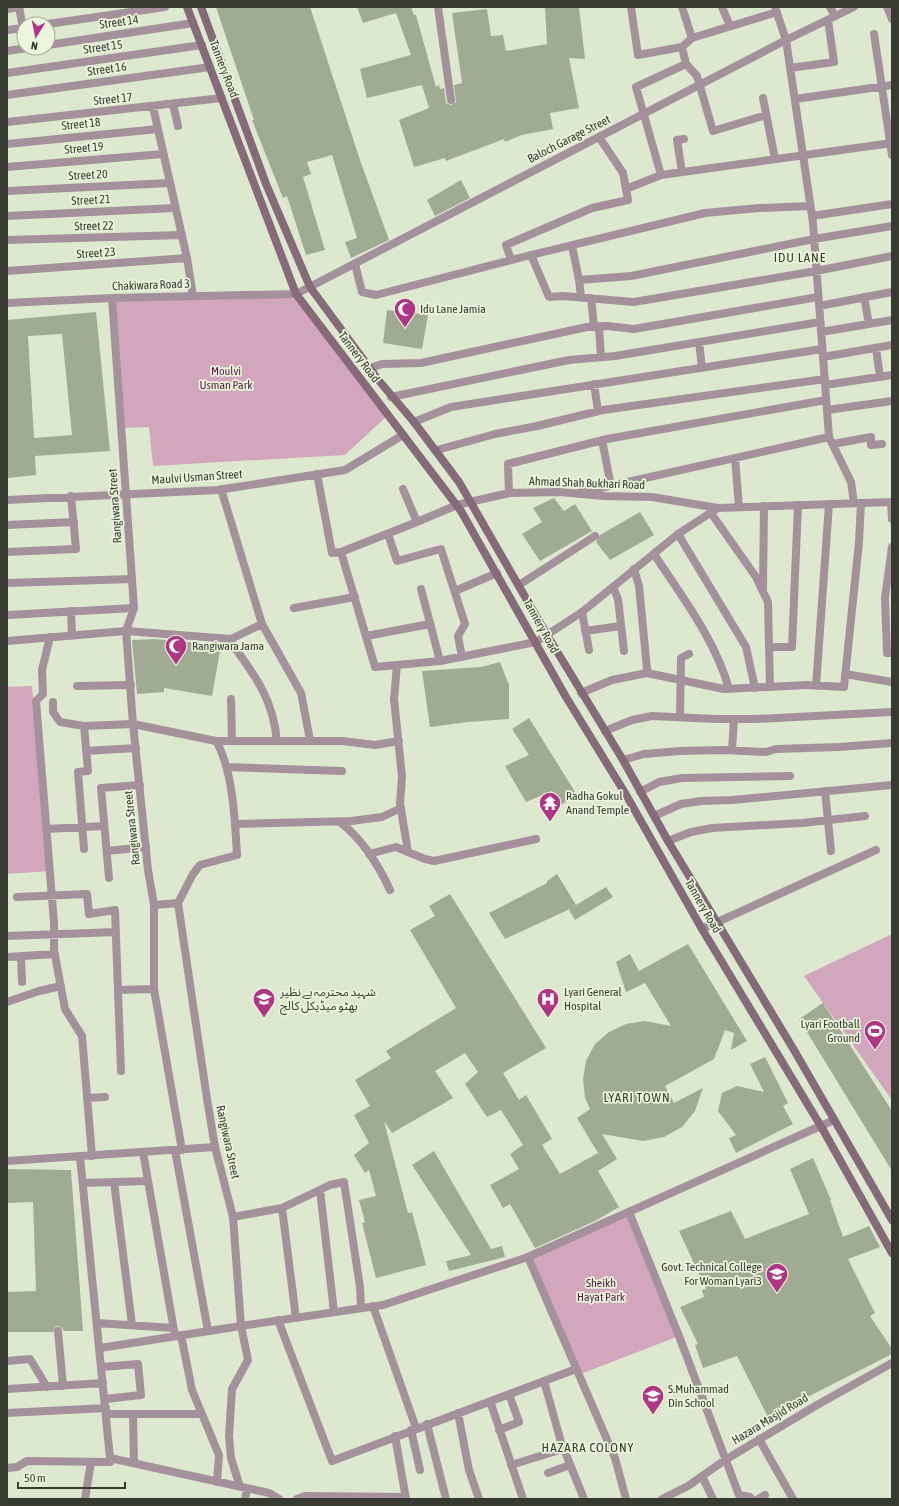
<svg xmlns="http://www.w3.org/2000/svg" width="899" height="1506" viewBox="0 0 899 1506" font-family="'Asap Condensed','Noto Sans Arabic',sans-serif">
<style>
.green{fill:#d2a7be}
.building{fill:#a0ab93;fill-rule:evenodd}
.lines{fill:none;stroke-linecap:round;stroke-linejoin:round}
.minor{stroke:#a5919c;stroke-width:8}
.tertiary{stroke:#a5919c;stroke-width:8}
.secondary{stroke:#866a79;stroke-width:8}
.labels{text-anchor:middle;stroke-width:3.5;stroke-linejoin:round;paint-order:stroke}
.street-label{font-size:12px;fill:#363a30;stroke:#ebf6dc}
.poi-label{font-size:12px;fill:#363a30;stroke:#ebf6dc;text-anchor:start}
.park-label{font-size:12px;fill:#541e40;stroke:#ebf6dc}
.neighbourhood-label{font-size:13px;letter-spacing:1px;fill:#363a30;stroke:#ebf6dc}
</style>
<rect width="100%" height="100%" fill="#dde9cf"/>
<!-- green -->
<path class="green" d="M296 294 388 415 345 455 153 466 149 427 122 428 112 298Z
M32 686 50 871 7 874V687Z
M892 934V1100L804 976Z
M629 1212 679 1336 578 1375 528 1257Z"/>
<!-- building -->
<path class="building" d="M216 7H310L360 160 389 240 351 258 345 242 357 238 332 155 307 162 311 174 303 177 325 250 306 255 287 196 283 198 252 120H254Z
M357 7H411L414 15H416L436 87 439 85 440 89 444 88 446 103 451 105 456 102 454 85 462 83 452 13 487 9 491 36 503 35 506 51 547 44 545 7H579L585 59 569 58 579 108 550 113 553 129 522 135 505 142 504 139 446 161 445 158 414 167 399 120 429 108 422 85 367 98 360 69 411 55 396 13 363 23Z
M461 180 470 198 435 216 427 200Z
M387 310 428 315 422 349 383 343Z
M96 312 110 451 35 456 36 475 7 478V320ZM62 334 72 435 34 438 28 336Z
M554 498 564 511 575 504 592 531 540 561 522 534 542 522 533 508Z
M640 512 654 535 610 560 596 542 600 535Z
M154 639 221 645 212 696 164 688V692L137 694 132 640Z
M500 662 509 685V719L468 722 430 727 422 671 481 667Z
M529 718 577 795 561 805 552 791 526 802 505 766 529 755 512 729Z
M557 874 576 905 606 887 613 897 575 920 569 910 572 908 505 939 489 913 547 883V881Z
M450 894 546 1048 503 1073 519 1100 526 1095 552 1139 542 1145 560 1174 598 1153 577 1118 590 1109 585 1098 583 1079 586 1061 595 1044 609 1032 626 1024 645 1021 671 1026 645 983 626 992 616 962 630 954 639 971 688 944 747 1041 731 1050 734 1033 725 1030 714 1059 665 1086 674 1103 703 1088 695 1111 682 1127 664 1137 643 1141 602 1134 617 1159 598 1171 619 1207 595 1221 535 1248 510 1204 503 1208 490 1185 519 1169 510 1154 523 1145 501 1110 487 1117 465 1084 478 1072 465 1053 435 1071 453 1098 392 1133 384 1121 408 1213 412 1212 426 1265 376 1278 362 1223 365 1222 359 1200 376 1196 369 1170 365 1173 354 1155 369 1143 354 1115 370 1106 355 1080 391 1058 386 1051 456 1008 410 930 435 916 429 906Z
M823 1003 892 1111V1171L799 1019Z
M765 1057 788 1103 783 1106 793 1124 736 1153 729 1138 736 1135 718 1111 722 1093 737 1086 764 1092 750 1064Z
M434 1151 491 1249 502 1246 505 1257 449 1271 446 1261 471 1255 412 1165Z
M813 1158 831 1200H830L843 1237 869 1226 880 1247 848 1259 875 1313 870 1316 892 1349V1354L768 1417 737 1356 703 1368 695 1345 698 1344 680 1307 704 1297 702 1290 706 1289 679 1231 731 1211 745 1239 809 1214 790 1169Z
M7 1169 71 1170 83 1331H64L62 1328 58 1326 55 1327 53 1332H7V1292L36 1291 33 1202 7 1203Z"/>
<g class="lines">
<!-- minor -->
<path class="minor" d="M19 7 23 28
M438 7 451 100
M631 7 638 55 682 47 692 38 777 12
M682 7 692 38
M722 7 730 26
M775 7 786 40 813 223 829 437 851 482 854 503
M830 7 835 16
M887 7 892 19
M7 9 20 7
M48 24 165 7
M7 30 24 28
M874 34 892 155
M48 45 193 23
M682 47 686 64 697 76 713 131 766 115
M7 51 27 48
M790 68 834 62 828 20
M7 73 202 45
M7 95 210 67
M763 98 775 159
M795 99 892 85
M173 104 178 126
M153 107 187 258 193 296
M7 122 222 98
M599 137 623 173 626 189
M7 144 158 129
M7 167 163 154
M682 172 677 140 684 139
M661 175 636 87 686 64
M7 191 170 183
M7 216 175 208
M812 216 892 204
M7 240 182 235
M572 246 579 280
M531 255 549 297 563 296 634 302 816 271 892 256
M511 260 506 245 592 208 628 200 626 189 661 175 892 143
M355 264 362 292 376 295 531 255 705 213 759 208 810 206
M7 271 187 258
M581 297 579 280 631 276 814 239 892 226
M864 297 869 324
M591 298 594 327
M819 306 892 292
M599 327 601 357
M821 332 892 320
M699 342 702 368
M876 348 880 377
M823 357 892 345
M370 368 382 364 421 363 587 327 607 326 634 329 818 297
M594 384 598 411
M825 385 892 375
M391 397 569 360 615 356 820 322
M827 410 892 401
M414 422 451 407 822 349
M602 440 611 486
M833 444 871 437V445L882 444
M437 450 495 434 537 426 603 410 825 379
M735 458 739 507
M317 474 332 553 341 552
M221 489 262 624 301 693 310 740
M403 489 417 522
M509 493 508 464 607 439 826 400
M578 493 829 437
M7 500 218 490 345 470 403 435
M891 502 892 519
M457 505 417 522 341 552 375 667 440 661 536 642
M711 513 756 577 768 602 770 687
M7 525 74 522
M388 534 397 561 441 549 465 624 458 636 462 657
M678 534 746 647 755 688
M892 547 885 598 887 653H892
M7 552 76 549 71 496
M654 554C682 597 715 639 729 689
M634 569 639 586 647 669
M7 583 132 579
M519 585 595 536
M613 587 618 599 624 651
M421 589 440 661
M763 589 764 506
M455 591 497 573
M294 608 355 597
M71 611 72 636
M582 612 589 650
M7 615 134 608
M585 631 621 626
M366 636 430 624
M50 637 42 670 43 694 36 701 54 923V950L65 1009 82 1036 92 1156
M231 639 232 644C256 677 273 699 277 741
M7 641 126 631 231 639 262 624
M769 647H792L798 505
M397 665 394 699 402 777 400 803 408 852
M845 674 892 682
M77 686 131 685
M816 686 829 504
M581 693 612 680 647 673 724 689 807 685 844 687 859 542 861 503
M231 699 232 741
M53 702V712L60 722 84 726 133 724 216 741C233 770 235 821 237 855L200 865 193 874 178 903
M680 717 681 658 689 654
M605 731 632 720 652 716 716 719H755L892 712
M216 741H342L375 745 399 741
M732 750 734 719
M86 751 136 748
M623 760 644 754 680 751 724 750 766 752 776 749 839 747 892 743
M227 767 342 771
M825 791 831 851
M640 792 659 782 682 778 790 776
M654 816 681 804 701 801 732 800 892 785
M340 822C362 839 378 864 390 890
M235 824 351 821 382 817 401 808
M46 829 104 826
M668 841 691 832 712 828 802 823 865 816
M84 849 78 772 88 771 84 726
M107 851 146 847
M369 854 396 847 425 859 434 861 536 839
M109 878 101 788 140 785
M17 897 87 894 89 914 115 910 121 1071
M154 905V989L182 1150
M702 929 876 850
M7 936 116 932
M21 956 22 982
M7 957 55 954
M118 990 154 989
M7 1002 39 991 61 986
M87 1098 105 1097
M175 1150 208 1331
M143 1152 175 1336
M80 1157 110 1458 269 1493 279 1499
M7 1161 215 1147
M114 1182 132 1325
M83 1183 148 1181
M320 1190 334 1312
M282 1208 296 1318
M629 1212 679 1336 739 1495 750 1497 751 1499
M233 1217 282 1208 330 1185 344 1182 360 1287 361 1308
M528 1257 615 1458 626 1499
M373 1306 416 1428
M278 1320 332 1461 576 1369
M97 1323 173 1328
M58 1331 63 1386
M181 1335 192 1390 219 1455 217 1482
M100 1348 241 1326 248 1360 232 1389 229 1436 231 1458 240 1487
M7 1361 30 1359 47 1387
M102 1367 138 1364 141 1395 105 1399
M544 1381 561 1442 584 1499
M7 1389 103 1383
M490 1401 523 1499
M7 1413 106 1408
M458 1413 469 1470 479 1499
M106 1414H202
M133 1414 134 1463
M427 1424 446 1499
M411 1430 420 1470
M499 1430 519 1422 509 1394
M395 1436 406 1499
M759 1439 793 1499
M511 1465 563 1449
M7 1468 17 1467 27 1461 110 1462V1458
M548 1473 570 1465
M702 1476 713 1499
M85 1499 91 1462
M245 1499 247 1489
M297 1499 305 1496 406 1497
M662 1499 688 1486 725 1460 817 1405 892 1363
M758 1499 765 1495"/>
<!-- tertiary -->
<path class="tertiary" d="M112 298 134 608 126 631 133 724 148 870 154 905 178 903 207 1099 215 1147 233 1217 241 1326 383 1305 528 1257 834 1120
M7 303 112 298 296 294 786 40 854 7
M457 505 509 493 559 492 604 496 652 497 718 508
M536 642 582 612 678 534 718 508 892 502"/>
<!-- secondary -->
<path class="secondary" d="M187 7 296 294 461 511 566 697 625 793 702 929 822 1128 892 1253
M201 7 266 184 310 287 380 382 414 422 459 482 547 635 623 760 668 841 794 1050 892 1220"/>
</g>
<!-- icons -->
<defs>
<g id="mosque-pin" transform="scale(1.15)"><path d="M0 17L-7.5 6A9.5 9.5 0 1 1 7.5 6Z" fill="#b13586" stroke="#ebf6dc"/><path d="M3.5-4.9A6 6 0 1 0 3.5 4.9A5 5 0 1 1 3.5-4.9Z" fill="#fff"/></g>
<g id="temple-pin" transform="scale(1.15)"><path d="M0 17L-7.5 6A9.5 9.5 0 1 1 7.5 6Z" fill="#b13586" stroke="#ebf6dc"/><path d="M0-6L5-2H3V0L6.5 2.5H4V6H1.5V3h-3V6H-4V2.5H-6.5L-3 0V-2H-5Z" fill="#fff"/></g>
<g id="university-pin" transform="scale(1.15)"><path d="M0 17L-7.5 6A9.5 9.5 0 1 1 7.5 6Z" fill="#b13586" stroke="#ebf6dc"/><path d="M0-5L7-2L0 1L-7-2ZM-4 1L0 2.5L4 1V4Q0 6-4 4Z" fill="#fff"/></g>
<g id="hospital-pin" transform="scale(1.15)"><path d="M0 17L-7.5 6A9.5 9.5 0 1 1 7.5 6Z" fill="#b13586" stroke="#ebf6dc"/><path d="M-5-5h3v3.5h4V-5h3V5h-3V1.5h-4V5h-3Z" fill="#fff"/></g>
<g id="stadium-pin" transform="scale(1.15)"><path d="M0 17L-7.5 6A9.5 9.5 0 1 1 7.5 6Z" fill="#b13586" stroke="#ebf6dc"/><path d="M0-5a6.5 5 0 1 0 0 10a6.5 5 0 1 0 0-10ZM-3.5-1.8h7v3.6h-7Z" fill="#fff"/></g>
<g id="school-pin" transform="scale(1.15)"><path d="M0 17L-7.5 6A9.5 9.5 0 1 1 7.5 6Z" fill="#b13586" stroke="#ebf6dc"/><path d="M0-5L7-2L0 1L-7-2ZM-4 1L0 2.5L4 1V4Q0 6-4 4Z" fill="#fff"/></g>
</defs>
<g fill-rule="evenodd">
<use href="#mosque-pin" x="405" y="309"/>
<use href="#mosque-pin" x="176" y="646"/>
<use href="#temple-pin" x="550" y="803"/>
<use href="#university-pin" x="264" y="999"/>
<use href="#hospital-pin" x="548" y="999"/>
<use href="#stadium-pin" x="875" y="1031"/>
<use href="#school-pin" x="777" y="1274"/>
<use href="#school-pin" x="653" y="1396"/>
</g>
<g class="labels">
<!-- street labels -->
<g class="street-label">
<text transform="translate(119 22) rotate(-8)" y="4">Street 14</text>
<text transform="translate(103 47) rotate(-8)" y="4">Street 15</text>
<text transform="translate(107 69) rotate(-8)" y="4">Street 16</text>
<text transform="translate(224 69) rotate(69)" y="4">Tannery Road</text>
<text transform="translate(113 99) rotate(-6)" y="4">Street 17</text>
<text transform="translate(81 124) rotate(-6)" y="4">Street 18</text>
<text transform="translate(569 139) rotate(-27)" y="4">Baloch Garage Street</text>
<text transform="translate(84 148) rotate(-5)" y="4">Street 19</text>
<text transform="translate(88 175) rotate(-3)" y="4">Street 20</text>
<text transform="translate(91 200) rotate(-3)" y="4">Street 21</text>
<text transform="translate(94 226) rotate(-1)" y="4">Street 22</text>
<text transform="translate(96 253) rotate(-4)" y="4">Street 23</text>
<text transform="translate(151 285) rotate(-2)" y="4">Chakiwara Road 3</text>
<text transform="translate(359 357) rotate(53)" y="4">Tannery Road</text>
<text transform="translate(197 477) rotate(-4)" y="4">Maulvi Usman Street</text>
<text transform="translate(587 483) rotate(2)" y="4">Ahmad Shah Bukhari Road</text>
<text transform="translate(115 506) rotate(-94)" y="4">Rangiwara Street</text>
<text transform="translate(541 626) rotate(61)" y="4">Tannery Road</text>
<text transform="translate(132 828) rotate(-96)" y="4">Rangiwara Street</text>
<text transform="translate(703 906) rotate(60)" y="4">Tannery Road</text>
<text transform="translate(228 1142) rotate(78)" y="4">Rangiwara Street</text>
<text transform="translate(770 1419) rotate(-31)" y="4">Hazara Masjid Road</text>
</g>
<!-- poi labels -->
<g class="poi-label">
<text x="420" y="313">Idu Lane Jamia</text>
<text x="192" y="650">Rangiwara Jama</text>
<text x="566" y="800">Radha Gokul<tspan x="566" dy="14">Anand Temple</tspan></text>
<text x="280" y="996">شہید محترمہ بے نظیر<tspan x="280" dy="14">بھٹو میڈیکل کالج</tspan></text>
<text x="564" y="996">Lyari General<tspan x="564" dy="14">Hospital</tspan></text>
<text x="860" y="1028" text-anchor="end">Lyari Football<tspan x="860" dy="14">Ground</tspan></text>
<text x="762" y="1271" text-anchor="end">Govt. Technical College<tspan x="762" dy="14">For Woman Lyari3</tspan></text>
<text x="668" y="1393">S.Muhammad<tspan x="668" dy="14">Din School</tspan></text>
</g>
<!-- park labels -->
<g class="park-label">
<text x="226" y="375">Moulvi<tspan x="226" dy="14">Usman Park</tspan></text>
<text x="601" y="1287">Sheikh<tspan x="601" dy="14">Hayat Park</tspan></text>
</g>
<!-- neighbourhood labels -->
<g class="neighbourhood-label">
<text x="800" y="262">IDU LANE</text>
<text x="637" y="1102">LYARI TOWN</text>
<text x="588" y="1452">HAZARA COLONY</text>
</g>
</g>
<!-- border -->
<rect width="899" height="1506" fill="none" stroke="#363a30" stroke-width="16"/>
<!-- north arrow -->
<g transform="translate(36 36) rotate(190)"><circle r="19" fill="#ebf6dc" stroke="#a3ab97"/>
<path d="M0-3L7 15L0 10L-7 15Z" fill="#b13586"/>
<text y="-6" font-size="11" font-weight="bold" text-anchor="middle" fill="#363a30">N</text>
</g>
<!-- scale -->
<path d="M18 1482v6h107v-6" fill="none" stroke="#363a30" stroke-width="2"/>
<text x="24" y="1482" font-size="12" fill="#363a30" stroke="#ebf6dc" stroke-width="3" paint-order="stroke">50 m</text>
</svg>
